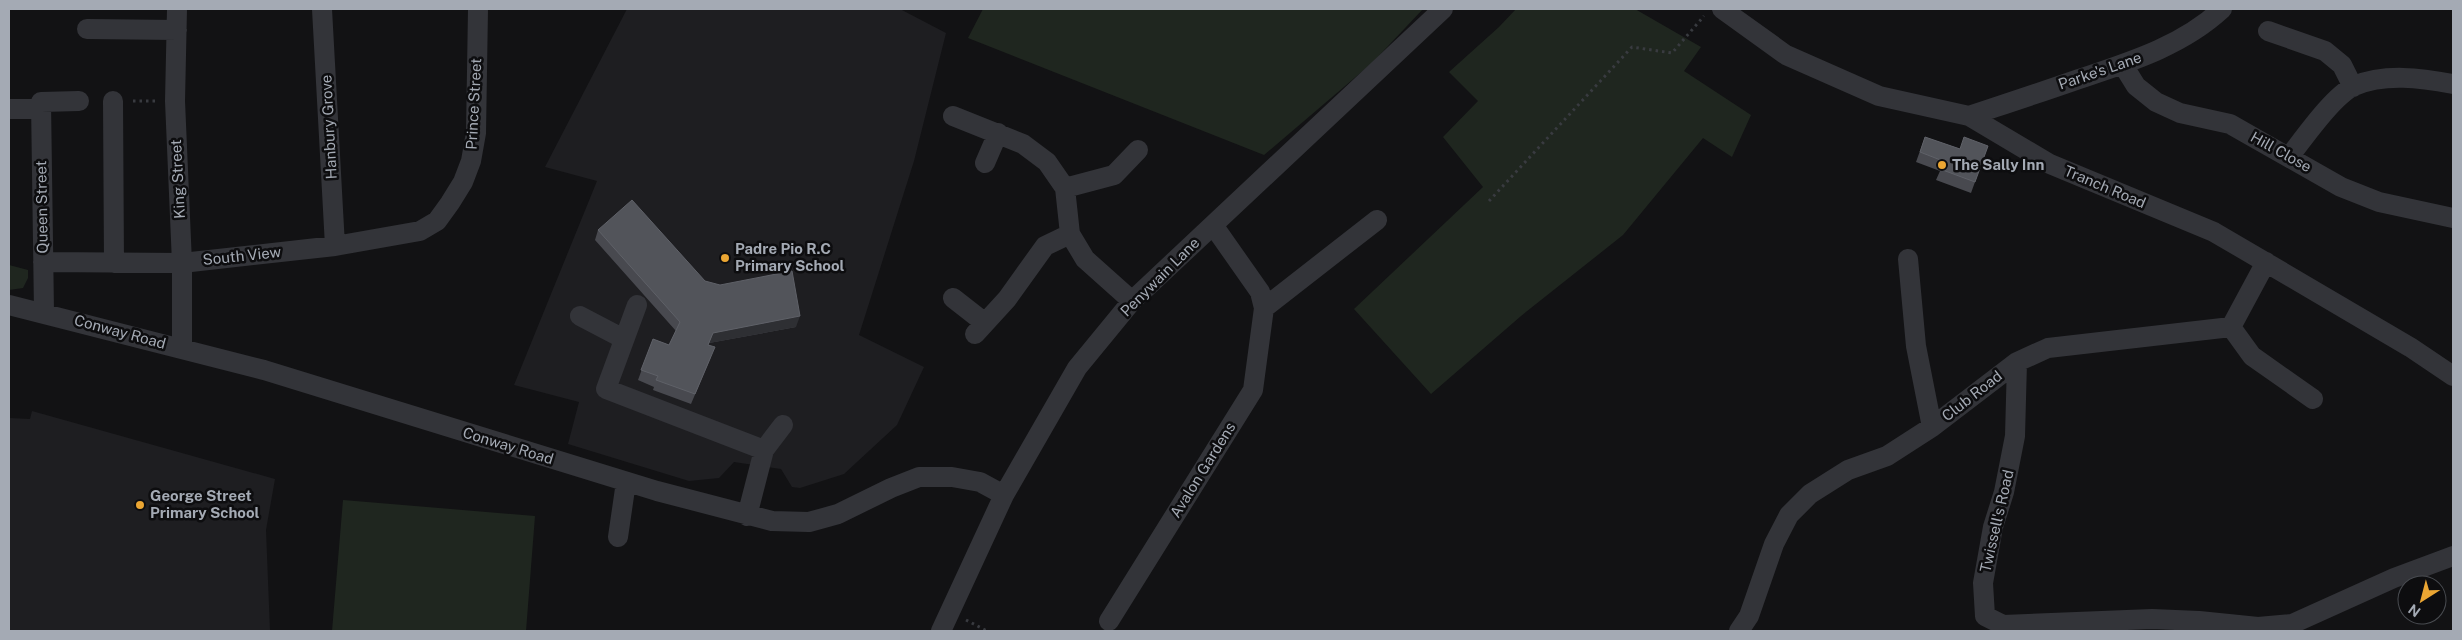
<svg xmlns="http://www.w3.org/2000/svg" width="2462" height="640" viewBox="0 0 2462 640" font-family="'Public Sans',sans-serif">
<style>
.built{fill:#1e1e21}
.green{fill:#1f261f}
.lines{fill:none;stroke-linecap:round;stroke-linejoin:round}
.path{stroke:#393b40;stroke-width:3;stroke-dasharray:2.5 4;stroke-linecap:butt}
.minor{stroke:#333439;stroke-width:20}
.wall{fill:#48494f}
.shaded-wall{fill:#2e2f33}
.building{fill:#52545a;stroke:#5f6168}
.poi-dot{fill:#eba633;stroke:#0d0d0f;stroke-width:2}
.labels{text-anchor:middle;stroke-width:5;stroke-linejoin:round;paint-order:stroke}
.street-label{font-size:15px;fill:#a4aab4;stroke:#0d0d0f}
.poi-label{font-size:15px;font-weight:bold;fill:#a4aab4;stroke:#0d0d0f;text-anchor:start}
</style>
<rect width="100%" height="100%" fill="#121214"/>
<!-- built -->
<path class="built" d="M627 9H900L946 33 914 161 859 335 924 367 897 425 844 474 800 488 792 487 781 469 734 462 719 478 689 481 568 444 579 402 514 385 597 181 545 167Z
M32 411 275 479 266 530 270 631H9V418L30 419Z"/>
<!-- green -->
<path class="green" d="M983 9H1423L1372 63 1264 155 968 38Z
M1516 9H1635L1701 47 1684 71 1751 115 1732 157 1703 138 1623 235 1521 316 1431 394 1354 309 1483 187 1443 137 1478 101 1449 72 1499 27Z
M9 265 28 270V278L23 288 9 290Z
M343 500 535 516 526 631H332Z"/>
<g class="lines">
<!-- path -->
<path class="path" d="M133 101H156
M1489 201 1632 47 1672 53 1704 16
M966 620 987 631"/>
<!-- minor -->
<path class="minor" d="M177 9 175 101 182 263V349
M322 9 335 246
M1722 9 1786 55 1879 96 1969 116 2050 164 2214 232 2410 347 2453 376
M87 29 177 30
M2268 31 2325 51 2342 65 2353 87
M2123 65 2136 86 2156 102 2180 113 2230 124 2341 187 2379 202 2453 218
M113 101 114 263
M9 109H41
M953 116 1023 144 1047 162 1065 188 1070 234 1085 259 1132 301
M1969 116C2005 104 2042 92 2079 79 2130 62 2182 46 2222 9
M2289 157C2304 138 2333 96 2354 86 2385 73 2421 78 2453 84
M985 163 998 133
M1065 188 1114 175 1138 150
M1908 259 1916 346 1932 427
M43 262 182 263 335 246 420 231 437 221 450 203 463 182 471 161 476 133 478 9
M953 298 985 323
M9 305 264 370 657 491 772 521 809 522 838 514 891 488 919 477H952L980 482 1004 495
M637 305 606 389 764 450
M1264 308 1377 220
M44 312 41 102 79 101
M580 316 624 339
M2231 327 2252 356 2313 399
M975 334 1007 299 1045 246 1070 234
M2017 362 2015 436 2004 492 1993 527 1983 583 1985 616 2003 625 2152 619 2199 621 2258 627 2292 624 2394 578 2453 556
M747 516 764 450 783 425
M618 537 626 482
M1109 621 1253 390 1264 308 1260 292 1213 225
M941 631 1004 495 1077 368 1132 301 1443 9
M1739 631 1749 616 1774 544 1789 515 1810 494 1848 470 1887 456 1932 427 2017 362 2048 348 2231 327 2266 262"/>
</g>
<!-- wall -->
<path class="wall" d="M1925 137 1960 149 1988 146 1971 193 1936 180 1940 171 1916 162Z
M598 230 705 281 796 327 709 343 708 345 711 357 691 404 653 390 654 387 638 380 653 339 669 345 676 331 595 240Z"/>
<!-- shaded-wall -->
<path class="shaded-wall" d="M800 316 796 327 709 343 713 333Z"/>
<!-- building -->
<path class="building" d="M1925 137 1960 149 1964 137 1988 146 1975 182 1940 169 1943 161 1920 152Z
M632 200 705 281 720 285 792 271 800 316 713 333 708 345 715 347 695 394 656 380 658 376 641 370 653 339 669 345 680 322 598 230Z"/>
<!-- markers -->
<g class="poi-dot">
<circle cx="1942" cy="165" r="5"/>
<circle cx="725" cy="258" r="5"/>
<circle cx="140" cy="505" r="5"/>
</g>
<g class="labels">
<!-- street labels -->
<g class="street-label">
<text transform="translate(2100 71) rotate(-19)" y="5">Parke's Lane</text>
<text transform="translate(474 104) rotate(-87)" y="5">Prince Street</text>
<text transform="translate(329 127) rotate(-93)" y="5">Hanbury Grove</text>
<text transform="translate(2281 152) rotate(29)" y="5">Hill Close</text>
<text transform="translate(178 179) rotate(-93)" y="5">King Street</text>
<text transform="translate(2105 187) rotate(23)" y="5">Tranch Road</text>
<text transform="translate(42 207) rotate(-91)" y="5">Queen Street</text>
<text transform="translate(242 256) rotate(-6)" y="5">South View</text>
<text transform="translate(1160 277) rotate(-45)" y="5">Penywain Lane</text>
<text transform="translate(120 332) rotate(15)" y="5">Conway Road</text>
<text transform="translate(1972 396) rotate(-38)" y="5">Club Road</text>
<text transform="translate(508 446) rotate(17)" y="5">Conway Road</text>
<text transform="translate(1203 470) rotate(-58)" y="5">Avalon Gardens</text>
<text transform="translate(1997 521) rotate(-77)" y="5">Twissell's Road</text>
</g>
<!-- poi labels -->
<g class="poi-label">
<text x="1952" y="170">The Sally Inn</text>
<text x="735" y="254">Padre Pio R.C<tspan x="735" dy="17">Primary School</tspan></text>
<text x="150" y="501">George Street<tspan x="150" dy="17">Primary School</tspan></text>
</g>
</g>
<!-- border -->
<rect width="2462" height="640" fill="none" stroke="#a4aab4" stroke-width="20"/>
<!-- north arrow -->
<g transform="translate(2422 600) rotate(216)"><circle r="24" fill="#0d0d0f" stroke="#494c51"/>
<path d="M0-4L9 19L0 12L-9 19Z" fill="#eba633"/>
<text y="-8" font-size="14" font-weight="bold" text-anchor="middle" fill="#a4aab4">N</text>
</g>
</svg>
